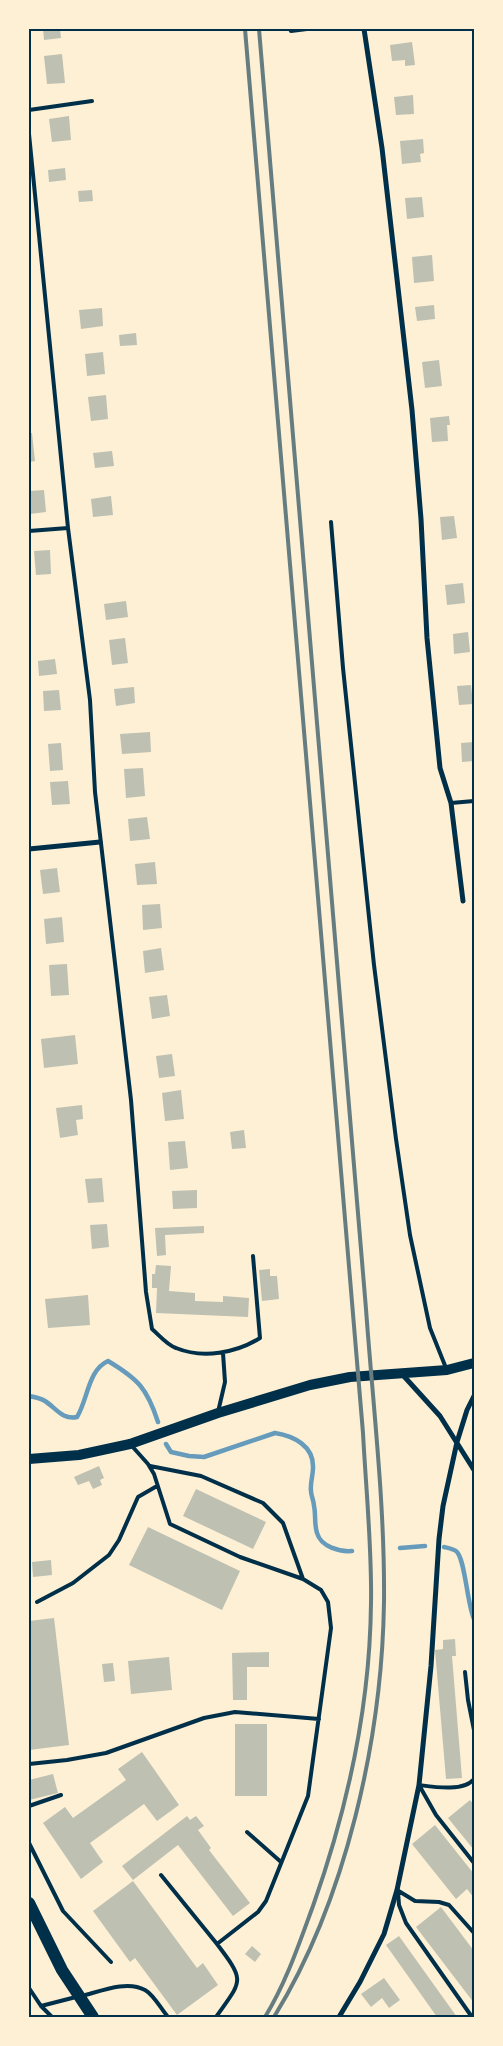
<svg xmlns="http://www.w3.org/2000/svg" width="503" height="2046" viewBox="0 0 503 2046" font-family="'Nunito Sans',sans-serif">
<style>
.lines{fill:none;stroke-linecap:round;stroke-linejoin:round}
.stream{stroke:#669bbc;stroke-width:4.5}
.building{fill:#bec0b2}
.service{stroke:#003049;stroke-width:4}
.minor{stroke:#003049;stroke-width:5}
.secondary{stroke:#003049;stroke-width:10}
.primary{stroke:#003049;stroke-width:12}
.rail{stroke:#657d81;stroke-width:4}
.neatline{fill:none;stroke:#003049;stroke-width:2}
</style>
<rect width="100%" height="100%" fill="#fdf0d5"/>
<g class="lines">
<!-- stream -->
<path class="stream" d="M29 1396C34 1397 40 1398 45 1401 56 1408 62 1420 77 1417 88 1399 88 1370 108 1361 138 1379 147 1388 158 1422
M166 1444 171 1452 189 1456 204 1457 275 1433C294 1436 314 1446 313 1468 313 1476 310 1483 311 1491 311 1496 314 1501 314 1506 316 1515 314 1524 317 1533 321 1547 340 1552 352 1551
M444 1547C448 1548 453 1549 456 1551 465 1557 467 1604 474 1619
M400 1548 425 1546"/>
</g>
<!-- building -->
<path class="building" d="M43 29H60L61 38 44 40Z
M412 42 415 65 405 66V60L392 61 390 45Z
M62 54 65 83 47 84 44 56Z
M413 95 414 114 396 115 394 97Z
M69 116 71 140 52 142 49 119Z
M423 139 424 153 420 154 421 162 402 164 400 141Z
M65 168 66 180 49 182 48 170Z
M92 190 93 201 79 202 78 191Z
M422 197 424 217 407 219 405 198Z
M432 255 434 281 414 283 412 257Z
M434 305 435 319 417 321 415 307Z
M102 308 103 326 81 329 79 310Z
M136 333 137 345 120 346 119 335Z
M103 352 105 374 87 376 85 354Z
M439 360 442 386 425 388 422 362Z
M106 395 108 419 91 421 88 397Z
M449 416 450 425H447L448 441 432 442 430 418Z
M29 433H32L35 461 29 462Z
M112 451 114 466 95 468 93 453Z
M44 490 46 512 30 514 29 491Z
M111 496 113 515 93 517 91 499Z
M454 516 457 538 442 540 440 517Z
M50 550 51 574 36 575 34 551Z
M463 583 465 603 447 605 445 585Z
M126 601 128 617 106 620 104 604Z
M468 632 470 652 454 654 453 634Z
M125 638 128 663 112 665 109 640Z
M55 659 57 674 39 676 38 661Z
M471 685 473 704 459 705 457 686Z
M134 687 135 703 116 706 114 689Z
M59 690 61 710 44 711 43 691Z
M150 732 151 752 122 754 120 734Z
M474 742V761L462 762 461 743Z
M61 743 63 770 50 771 48 744Z
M143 768 145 796 126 798 124 769Z
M68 781 70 804 52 805 50 782Z
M147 817 150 839 130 841 128 819Z
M155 862 157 884 137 885 135 864Z
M57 868 60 892 43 894 40 870Z
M160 904 162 928 143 930 142 905Z
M62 917 64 942 46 944 44 919Z
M161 948 164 970 145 973 143 951Z
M67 964 69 995 51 996 49 965Z
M167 995 170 1016 152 1019 149 997Z
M75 1035 78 1064 44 1068 41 1039Z
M172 1054 175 1076 159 1078 156 1056Z
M181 1090 184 1119 165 1121 162 1093Z
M82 1105 83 1119 76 1120 78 1135 60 1138 56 1108Z
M244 1130 246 1148 232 1149 230 1132Z
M185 1141 188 1168 170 1170 168 1142Z
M102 1178 104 1202 88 1203 85 1179Z
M197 1190V1208L173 1209 172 1191Z
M107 1224 109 1247 92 1249 90 1225Z
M204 1226V1233L165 1235 166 1255 157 1256 155 1228Z
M156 1265 171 1266 169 1291 195 1293V1301L223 1302V1296L249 1298 248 1317 156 1313 157 1288H152V1274H155Z
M270 1269V1276H277L279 1299 262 1301 259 1270Z
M88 1295 90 1325 48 1328 45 1299Z
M99 1466 104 1478 100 1480 102 1485 93 1489 89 1481 78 1485 74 1477Z
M196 1489 266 1522 253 1549 183 1516Z
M148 1527 240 1571 222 1610 129 1565Z
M51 1560 52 1575 33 1577 32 1562Z
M54 1618 69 1745 29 1750V1621Z
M455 1639 456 1656H452L462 1778 446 1779 435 1650 443 1649V1640Z
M269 1652V1667H247V1700H233L232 1653Z
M169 1657 172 1690 131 1694 128 1661Z
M113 1663 115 1681 104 1682 102 1664Z
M235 1724H267V1796H235Z
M142 1752 179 1805 157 1821 144 1804 90 1843 103 1862 81 1879 43 1823 65 1807 73 1818 126 1780 118 1769Z
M53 1774 58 1793 29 1800V1780Z
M470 1800 474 1805V1850L448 1818Z
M187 1816 190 1820 196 1816 204 1826 198 1830 211 1848 209 1850 250 1903 233 1916 178 1845 133 1880 122 1866Z
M435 1825 474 1874V1898L467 1889 456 1899 412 1844Z
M133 1881 197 1968 203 1963 218 1985 177 2015 135 1958 130 1962 93 1911Z
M441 1907 474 1951V2003L416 1927Z
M399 1936 457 2017H437L386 1945Z
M252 1946 261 1954 255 1962 245 1954Z
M384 1978 400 2000 389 2008 382 1998 371 2007 361 1994Z"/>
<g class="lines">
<!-- service -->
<path class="service" d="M290 29 291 31 307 29
M29 110 92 101
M29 134 68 528 90 700 95 792 131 1100 146 1292 152 1329C159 1335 167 1345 176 1348 203 1359 236 1353 260 1338L253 1256
M331 522 343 668 374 965 396 1139 410 1235 430 1328 446 1368
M29 531 68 528
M451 803 474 801
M218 1412 225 1382 223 1353
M131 1445 148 1464 154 1474 170 1524 240 1557 303 1579 321 1590 328 1602 331 1628 308 1796 266 1901 258 1912 217 1944 161 1875
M150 1466 201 1476 263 1503 283 1523 303 1579
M37 1602 73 1583 109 1555 119 1540 138 1497 157 1486
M465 1672 468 1700 474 1730
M29 1764 67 1760 106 1753 204 1718 235 1712 319 1719
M419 1785 436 1815 474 1863
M419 1785C434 1787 464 1792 474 1779
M29 1806 61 1795
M247 1832 281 1862
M29 1843 63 1911 111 1962
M397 1890 415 1901 439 1902 449 1905 474 1933
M398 1892 399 1905 406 1923 472 2017
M29 1988 41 2006 52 2017
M82 1996C101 1991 127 1980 145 1990 154 1995 161 2009 168 2017
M41 2006 76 1997
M216 2017C242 1980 246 1982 217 1944"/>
<!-- minor -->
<path class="minor" d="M364 29 382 148 412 410 421 519 427 638 440 768 451 803 463 901
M29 849 100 842
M401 1373 440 1416 474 1470
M339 2017 360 1982 384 1934 397 1890 419 1785 431 1666 439 1539 443 1506 457 1442 467 1410 474 1396"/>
<!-- secondary -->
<path class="secondary" d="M29 1459 79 1455 130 1444 218 1413 310 1385 350 1377 447 1370 474 1363"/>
<!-- primary -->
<path class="primary" d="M29 1903 62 1970 93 2017"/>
<!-- rail -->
<path class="rail" d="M245 29 363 1433C366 1490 372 1547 371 1603 370 1706 347 1810 313 1906 299 1944 286 1983 265 2017
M259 29 366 1309C373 1406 385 1504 384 1602 382 1739 346 1900 274 2017"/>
</g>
<!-- border -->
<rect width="503" height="2046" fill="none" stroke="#fdf0d5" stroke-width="60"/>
<rect x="30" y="30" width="443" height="1986" class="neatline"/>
</svg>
